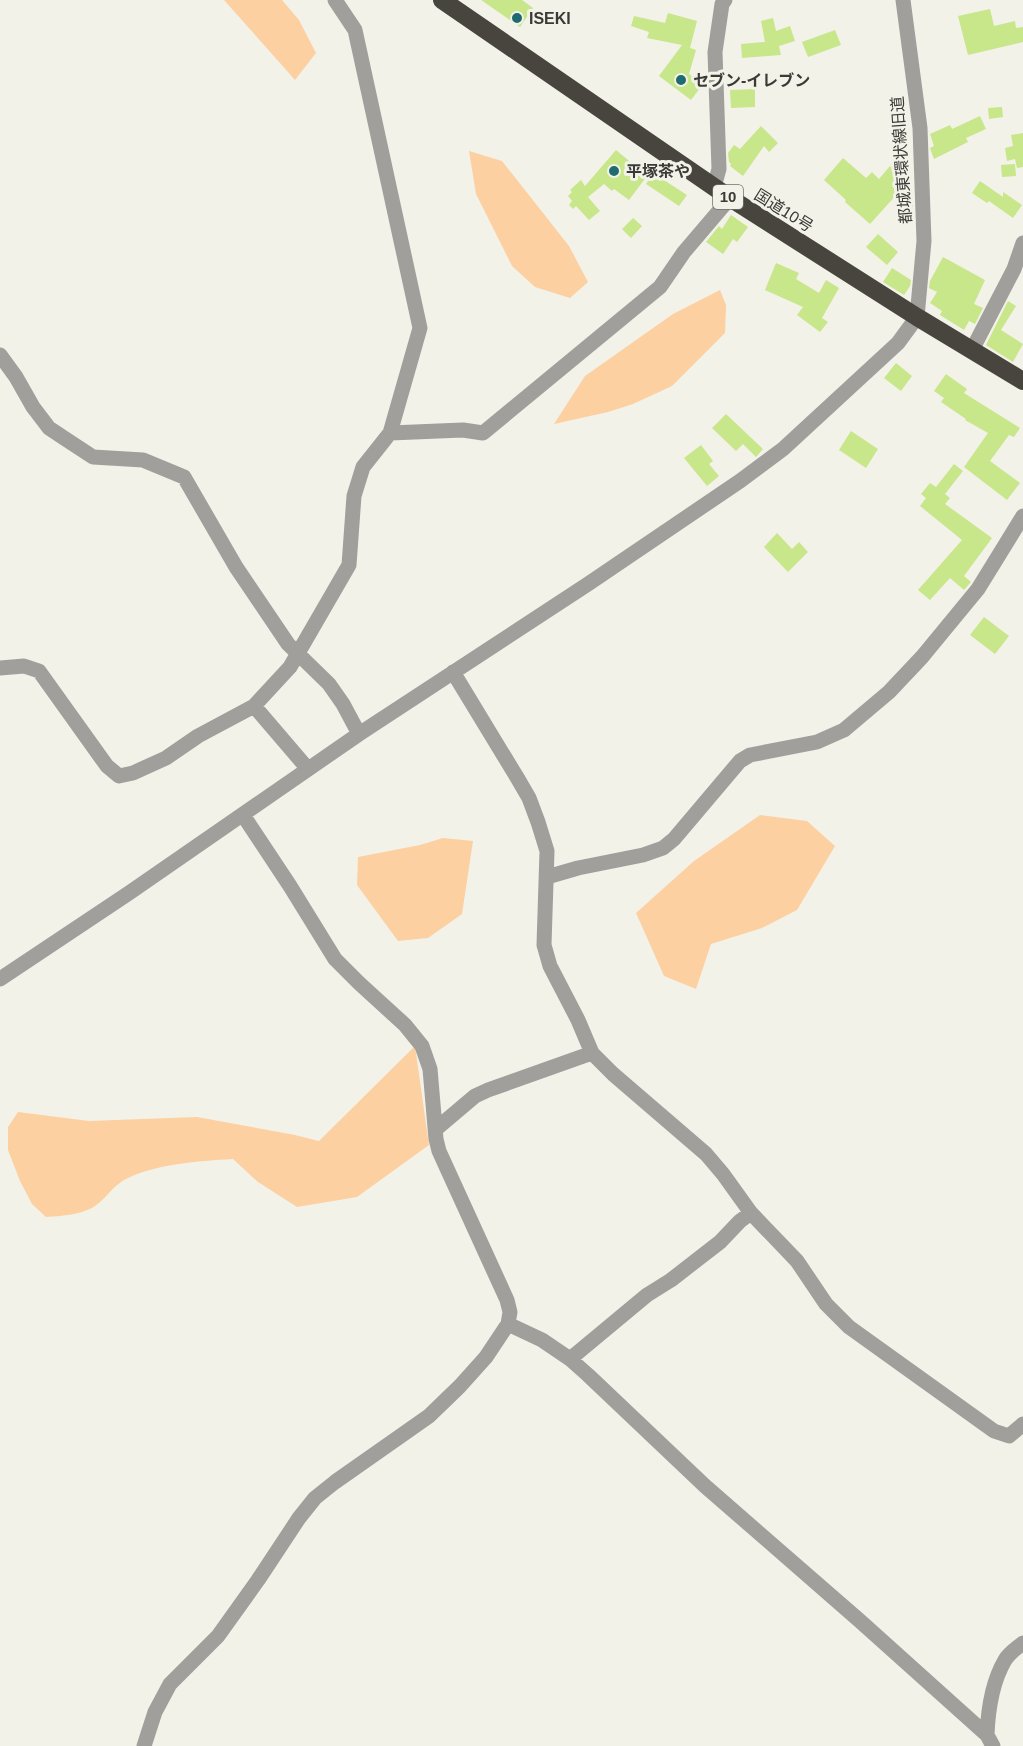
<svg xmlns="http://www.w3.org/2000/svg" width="1023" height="1746" viewBox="0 0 1023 1746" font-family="Arial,'Noto Sans JP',sans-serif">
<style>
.green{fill:#fdd0a2}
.building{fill:#c8e68a}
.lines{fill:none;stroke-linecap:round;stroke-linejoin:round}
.minor{stroke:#a19f9c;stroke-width:15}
.highway{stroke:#48453f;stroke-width:18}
.poi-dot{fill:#1f6b6f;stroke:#f2f2e9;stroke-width:2}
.labels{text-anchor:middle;stroke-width:6;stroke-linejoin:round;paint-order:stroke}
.shield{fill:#f2f2e9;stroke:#71716c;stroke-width:1.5}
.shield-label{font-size:15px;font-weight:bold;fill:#3a3a37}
.poi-label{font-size:16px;font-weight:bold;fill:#3a3a37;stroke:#f2f2e9;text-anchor:start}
.street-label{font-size:16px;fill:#3a3a37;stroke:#f2f2e9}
</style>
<rect width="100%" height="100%" fill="#f2f2e9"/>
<!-- green -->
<path class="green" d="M224 0H282L299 20 316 53 295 80Z
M469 151 502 161 569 246 588 282 570 298 535 287 512 266 476 194Z
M720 290 726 305 725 333 672 386 633 404 608 412 554 424 585 376 673 314Z
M760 815 807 821 835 846 797 910 762 928 711 944 696 989 664 976 636 913 694 861Z
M443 838 473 841 462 914 428 938 398 941 357 885 358 857 420 845Z
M415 1046 429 1145 357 1197 297 1207 258 1182 233 1159C199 1161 154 1164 124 1180 112 1187 104 1201 92 1208 78 1215 61 1216 46 1217L32 1204 20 1181 8 1150V1127L18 1112 89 1121 197 1117 295 1135 319 1141Z"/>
<!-- building -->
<path class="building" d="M481 0H522L533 8 520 27Z
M990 9 994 26 1015 21 1016 28 1023 27V42L968 55 958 16Z
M668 13 697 21 690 48 696 50 689 74 703 84 691 100 659 76 682 45 647 38 649 32 631 26 634 16 665 23Z
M773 18 776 31 790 26 795 41 779 46 781 55 742 58 741 44 765 42 761 21Z
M835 30 841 45 808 57 802 42Z
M755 89V107L731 108 730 90Z
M1002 107 1003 117 989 119 988 108Z
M980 116 986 129 966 138 968 142 934 159 931 151 930 148 934 146 930 134 950 125 952 129Z
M761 126 778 143 769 152 764 146 743 176 730 166 731 164 729 162 728 153 734 145 740 149Z
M1023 133V167L1017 168 1015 159 1007 161 1005 148 1013 146 1011 135Z
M616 150 647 176 629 200 614 189 612 191 604 184 588 197 600 211 589 220 576 206 573 209 569 205 572 201 568 196 572 192 570 190 581 180 585 186Z
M843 158 866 178 872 172 879 179 890 166 908 182 870 224 845 202 846 200 824 180Z
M1015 164 1016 176 1002 177 1001 165Z
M653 173 687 195 679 206 646 184Z
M980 181 1003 197V192L1022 205 1013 218 989 201 987 203 972 193Z
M901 193H913V207H902Z
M731 215 748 227 737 242 733 239 723 254 706 242 719 226 722 229Z
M633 218 642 226 631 238 622 229Z
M878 234 898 252 887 265 866 247Z
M943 257 985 280 974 304 983 308 975 324 969 321 964 330 940 315 942 311 930 303 937 292 929 288 930 281Z
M776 263 799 273 796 279 819 293 826 280 839 288 822 318 828 322 820 332 797 315 803 307 765 290Z
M892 268 911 280 910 286 904 295 883 282Z
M1008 301 1016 306 1001 330 1023 344 1013 362 986 345Z
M896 363 912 376 901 391 884 378Z
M946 374 967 389 964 393 1020 428 1014 437 1009 435 990 461 1020 483 1007 500 964 467 988 433 965 420 966 419 941 402 944 398 934 391Z
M726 414 763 449 756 457 743 444 736 451 712 428Z
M851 431 878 449 866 468 839 450Z
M701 445 713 461 709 464 719 476 707 486 684 458Z
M954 464 963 471 945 494 950 498 945 504 992 538 964 576 971 582 964 590 950 578 930 600 918 590 962 540 920 506 926 498 921 494 930 483 936 487Z
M777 533 792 549 799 542 808 552 788 572 764 547Z
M984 617 1009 636 995 654 970 635Z"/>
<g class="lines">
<!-- minor -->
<path class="minor" d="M335 0 355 30 420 328 390 433
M714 187 719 169 715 52 722 4 725 0
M972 350 1014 269 1023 243
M0 355 16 377 33 407 49 428 64 438 93 457 143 460 184 477 236 567 288 644 329 684 343 704 359 734
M0 668 24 666 39 671 107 766 119 776 133 773 166 758 198 736 254 706 290 667 349 565 354 496 363 467 390 433 463 430 483 433 660 287 684 252 730 198
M453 672 518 779 529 798 538 822 547 851 544 945 550 966 578 1020 592 1053 613 1074 706 1154 723 1174 751 1213 797 1261 826 1304 849 1327 994 1431 1009 1436 1023 1424
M254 706 308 769
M547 877 578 868 643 855 663 848 674 839 740 761 750 755 817 742 844 730 889 692 922 657 978 589 1023 516
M0 979 129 893 359 734 588 584 740 481 783 449 898 343 917 317 924 241 920 128 903 0
M436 1129 475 1096 488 1090 592 1053
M508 1324 542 1340 570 1359 588 1375 705 1486 860 1621 987 1735 993 1746
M570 1359 647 1295 671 1280 720 1242 740 1221 751 1213
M987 1735C988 1710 992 1682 1005 1660 1009 1653 1017 1648 1023 1643
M144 1746 155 1712 170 1684 218 1636 258 1580 299 1518 315 1498 335 1482 429 1416 460 1386 486 1357 508 1324 510 1312 507 1300 439 1151 436 1139 430 1069 422 1046 405 1025 359 983 335 959 290 886 243 815"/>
<!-- highway -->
<path class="highway" d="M442 0 730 198 917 317 1023 381"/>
</g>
<!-- markers -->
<g class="poi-dot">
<circle cx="517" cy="18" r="6"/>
<circle cx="681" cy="80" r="6"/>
<circle cx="614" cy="171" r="6"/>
</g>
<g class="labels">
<!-- shield labels -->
<rect class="shield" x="713" y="185" width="30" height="24" rx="4.5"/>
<g class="shield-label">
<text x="728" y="202">10</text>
</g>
<!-- poi labels -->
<g class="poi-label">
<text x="529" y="24">ISEKI</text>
<text x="693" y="86">セブン-イレブン</text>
<text x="626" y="177">平塚茶や</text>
</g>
<!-- street labels -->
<g class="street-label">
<text transform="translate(901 160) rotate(-94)" y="6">都城東環状線旧道</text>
<text transform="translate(784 210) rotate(32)" y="6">国道10号</text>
</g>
</g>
</svg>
